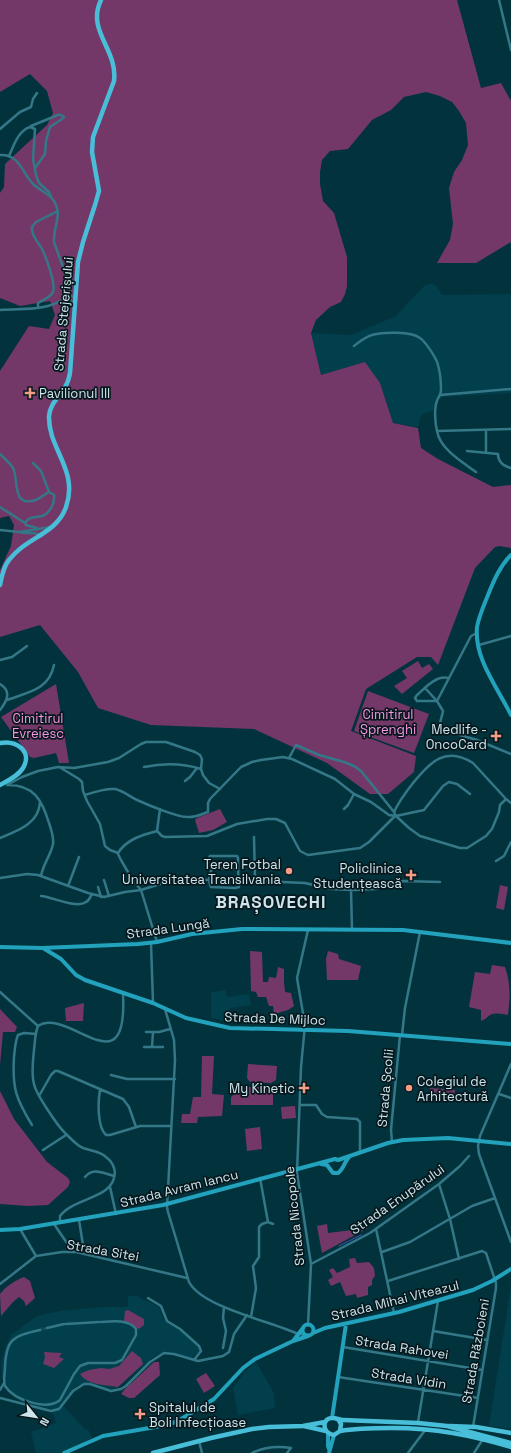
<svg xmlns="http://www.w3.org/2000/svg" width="511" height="1453" viewBox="0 0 511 1453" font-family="'Space Grotesk',sans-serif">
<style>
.built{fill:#003f4b}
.green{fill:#743868}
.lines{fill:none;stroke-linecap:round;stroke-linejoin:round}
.stream{stroke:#474eb5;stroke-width:1}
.street-tunnel{stroke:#214e57;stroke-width:2.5;stroke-dasharray:2.5 1;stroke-linecap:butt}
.street{stroke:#347888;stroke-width:2.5}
.secondary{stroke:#22a2bc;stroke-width:4}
.primary{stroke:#49bed9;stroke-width:4.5}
.poi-dot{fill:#f49e87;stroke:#06181d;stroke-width:1.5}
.labels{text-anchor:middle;stroke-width:3.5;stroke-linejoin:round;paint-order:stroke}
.street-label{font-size:13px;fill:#cee5eb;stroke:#06181d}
.poi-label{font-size:13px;fill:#cee5eb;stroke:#06181d;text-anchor:end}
.park-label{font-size:13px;fill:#fa96e4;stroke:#06181d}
.district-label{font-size:17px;font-weight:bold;letter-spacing:1px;fill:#cee5eb;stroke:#06181d}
</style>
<rect width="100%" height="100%" fill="#02333d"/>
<!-- built -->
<path class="built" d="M432 283 436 286 442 295 511 294V393L443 397 439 399 437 402 438 409 423 414 420 417 418 427 393 423 380 383 321 375 311 333 351 335 396 316 424 286Z
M225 990 227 997 249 994 251 1005 230 1008V1022L211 1018V992Z
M511 1286V1429L489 1426Z
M128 1296H137L159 1307 164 1320 174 1326 198 1346 199 1351 192 1358 171 1352H164L155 1356 117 1388 110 1389 84 1383 77 1386 68 1395 62 1405 86 1430 88 1429 92 1438 74 1448 58 1453H36L31 1432 56 1423 52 1409 40 1407 20 1401 6 1389V1383L2 1379 1 1365 6 1345 12 1334 37 1316 60 1311 103 1307H128Z
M256 1362 274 1393 275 1408 238 1415 233 1388 245 1372Z"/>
<!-- green -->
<path class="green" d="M0 0H457L481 88 501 83 511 101V242L476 263H437L450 240 453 224 449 188 454 172 462 160 468 145 466 123 459 111 452 102 440 96 426 92 404 97 391 110 372 120 348 149 330 151 322 160 320 172V184L323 201 334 213 347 257V286L345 294 341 302 330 307 316 320 311 333 321 375 365 362 380 383 393 423 418 428 421 448 438 459 493 487 511 485V548L499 546 495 547 475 568 438 665 431 657H417L366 689 351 731 416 756 414 772 388 794H370L327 763 254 729 151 725 98 708 78 672 40 625 0 637V570L11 546 14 525 9 516 0 518V371L29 326 49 329 55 315 50 301 20 306 0 298V193L4 187 5 164 47 125 53 113 47 91 30 74 0 92Z
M418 661 422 668 429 664 433 669 402 694 394 686 407 678 402 671Z
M56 684 69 763H59L56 753 34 758 30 757 1 717Z
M368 691 429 714 414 753 354 731Z
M220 809 227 822 213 830 199 833 195 820 197 818Z
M500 885 508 887 504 910 496 908Z
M250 951 262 952 263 982H268L269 977 276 978 278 967 284 969V982L285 992 291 993 294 1006 288 1010 274 1014 273 1006H269L266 997H258L256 992 251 991Z
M328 951 338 954 339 959 361 966 358 980H327L326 959Z
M492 965 505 967C511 984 510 998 508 1015 502 1014 496 1012 490 1015 487 1017 486 1019 481 1021V1010L469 1007 475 972 490 974Z
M84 1003 83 1021H66L65 1008Z
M0 1009 17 1027 15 1032H3L0 1065Z
M202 1056H214L212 1094 224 1095 222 1116 198 1117 197 1123H181L182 1114H190L193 1097H201Z
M248 1064 277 1066 276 1080 271 1083 250 1082 247 1078Z
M242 1087H273V1105H231V1097Z
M430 1088 455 1090 454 1100 429 1098Z
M0 1091 14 1119 47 1162 68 1178 70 1182 68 1187 48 1205 28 1206 0 1204Z
M295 1106 296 1118 282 1119 281 1107Z
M260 1127 262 1149 247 1151 245 1129Z
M327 1224 328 1233 368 1228 322 1253 317 1226Z
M355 1258 357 1263 369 1262 374 1268 375 1276 372 1280V1285L368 1287V1295L357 1298 356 1294 346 1296 340 1282 331 1286 328 1280 333 1277 329 1270 333 1268 337 1273 350 1267 349 1259Z
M24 1277 30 1281 35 1298 26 1306 24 1301 19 1297 13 1302 1 1316 0 1294C5 1287 16 1280 24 1277Z
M128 1310 144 1319V1325L139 1329 124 1321 125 1311Z
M132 1351 141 1358 143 1364 118 1387C106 1385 87 1385 80 1374L89 1370 101 1368 109 1369 119 1366Z
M44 1352 62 1353 59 1357 64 1359 54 1368 43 1364 45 1357Z
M154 1362H159L160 1375 134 1398H129L121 1394 125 1389Z
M206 1373 215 1386 204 1393 196 1379Z"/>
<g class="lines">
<!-- stream -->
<path class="stream" d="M339 1246 361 1235"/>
<!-- street-tunnel -->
<path class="street-tunnel" d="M40 1330 47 1328"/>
<!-- street -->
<path class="street" d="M499 0 511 50
M31 126 58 115H61L64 117 62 119 50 127 46 141 45 154 35 168
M0 129 20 112 31 107 33 99 37 93
M0 155C20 154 22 173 33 184 40 191 53 195 56 205 61 217 53 229 54 242L65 273 71 284 69 296
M9 156C14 145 18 131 30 127L35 129 33 159 36 175 39 183 49 192 51 197
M69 296V299L74 303
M38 308V303C43 300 51 297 53 292 56 284 46 257 42 249 38 242 31 235 32 227L36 222 58 211
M0 310C27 308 46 312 69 296L75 297
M354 346C359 342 365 337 372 335 383 332 411 331 420 338 425 341 437 359 438 365 440 372 441 382 441 390 441 395 438 397 437 401 434 408 435 423 437 431 440 449 462 462 476 472
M440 395 511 389
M486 430V452
M437 431 511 429
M467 451 498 454C498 462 503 466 511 468
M0 454C4 458 10 463 13 468 19 479 11 508 36 500 41 498 45 494 49 492L54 495C55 503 50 513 42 516 35 518 29 516 25 523
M33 463 41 471 49 492
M0 507 25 523 26 525 37 528
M0 530 19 532 51 527
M19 532C27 534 34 532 41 535
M477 633 471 636 437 701 443 711C442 718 437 725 443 730L477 740 511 754
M479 645 511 636
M0 660 12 657 27 646
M0 684C12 691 7 701 0 710
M425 688 437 701
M7 700C28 692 49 690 54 665
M437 701H417L415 698 417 695C425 688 436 675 448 678
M289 758 296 745 319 755 344 762 354 766 361 771 394 812
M144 767C164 763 182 763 201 769
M61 768 79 779 82 782 83 791 87 801 100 824 105 846 110 850 118 853
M185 781 190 777 197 768
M7 785 22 777 38 771 58 767 74 768 108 762 119 758 141 744 146 742H166L195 752 200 755 202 759 201 769 203 775 209 783 220 789
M8 785C34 785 42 800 49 823 51 829 54 837 53 844 51 855 43 864 41 876
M85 795C94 792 105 788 115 789 124 791 130 797 137 800 148 805 177 817 187 817 194 818 202 814 208 812V803L210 799 241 767 252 762 261 760 283 757 292 759 335 779 354 794 371 802 389 815 396 816 424 810 443 786 449 782 457 784 470 794
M344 809 348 805 354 794
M396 816 394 812C399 801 406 792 413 783 430 763 445 745 473 763L506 799 511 803
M396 816 409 828 420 836 460 848H467L486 836 492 829 499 812 500 805 506 799
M157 831 162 836 165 837 207 836 237 824 267 819H276L285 823 300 851 308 855 360 848 369 842 395 816
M157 831 160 809
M254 837 255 880
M0 838C17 831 39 824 40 802
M118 853C127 839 142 835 157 831
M118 854 121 860 132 879 141 890 157 942
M496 861 504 856 511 842
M215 868 238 869 239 887 235 888 211 887C208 882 209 874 212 869Z
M212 869C209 865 207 860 210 856H237L238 858V869
M0 878 27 874 38 875 88 893 104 897 125 892 141 890 176 879 210 880
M104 880 109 896
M239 880 305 883 331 889 354 890 376 889 403 881 440 882
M68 886 79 857
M98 887 101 897
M351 890 352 929
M41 896C53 897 76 909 86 902 89 901 90 897 92 894
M308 930 297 978 305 1025 301 1067 297 1173 311 1264 308 1325
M151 943 153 1003
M0 992 38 1026
M165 1009 174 1040 175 1060 167 1207 168 1212 189 1282C203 1308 271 1321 298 1334L305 1335
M38 1026C35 1033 35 1042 34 1050 33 1061 31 1073 34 1084 36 1094 57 1125 65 1133 69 1137 74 1142 78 1145 87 1152 98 1149 106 1157 114 1163 117 1172 113 1181 105 1199 73 1199 60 1216V1223
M38 1026C69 1006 128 1091 123 994
M146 1032H159L170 1029
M402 1035 405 1008 420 932
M144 1047H163
M152 1047 153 1032
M511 1064 480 1136 478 1146 479 1154 511 1242
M111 1075 127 1079H175
M100 1090C98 1101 97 1127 106 1135H110L140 1126H171
M499 1094 511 1098
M39 1096 51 1075 55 1071H58L123 1099 129 1107 136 1127
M301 1105H316L322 1114 327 1117 357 1119 360 1122V1153
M32 1125C16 1099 12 1088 14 1057 15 1049 15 1042 18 1035L24 1033 36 1034
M392 1142 391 1130 400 1035
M43 1150 66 1135
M85 1177C93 1167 103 1173 114 1176
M260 1178 268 1222 273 1224
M439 1184 450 1219 459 1259
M110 1187 116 1214
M54 1224 69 1246 83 1245 79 1220
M20 1229 36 1256
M376 1229 394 1313
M382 1252 410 1242 472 1206 495 1198
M311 1264 370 1233 439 1184 460 1166 469 1156
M388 1281 482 1251 486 1253 496 1283V1288L473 1427
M0 1284 36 1256 62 1252H76L187 1278
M148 1298 161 1306 167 1321 180 1329 199 1346 201 1351 194 1360
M251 1317 256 1288 253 1266 259 1257V1227L262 1224 268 1222
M66 1324 99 1322
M47 1328 64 1324
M40 1330C13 1336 6 1339 5 1367 5 1372 3 1381 5 1386 14 1400 47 1411 60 1400L74 1374 80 1366 88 1363H115L122 1360 136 1335V1329C129 1319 112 1321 101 1322
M433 1331 487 1340
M343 1347 482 1370
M223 1348 226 1331 223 1318 224 1307
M338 1377 478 1398
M0 1390 4 1383
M0 1398 51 1411 59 1409 73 1391 84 1384H90L111 1391 121 1389 126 1386 150 1362 164 1353 174 1354 198 1361 223 1356 229 1352 234 1334 247 1315
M418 1422 438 1301
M199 1441 202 1453
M252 1453C264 1447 278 1446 291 1448L287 1453
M408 1453 426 1429
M474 1453 483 1439"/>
<!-- secondary -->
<path class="secondary" d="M511 555C500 566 494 580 488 595 484 605 479 616 477 627 474 659 498 688 511 715
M0 947 42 948 138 944 157 942 192 934 242 929 403 930 511 943
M43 948 61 959 76 975 85 980 153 1003 186 1018 230 1028 348 1031 511 1044
M321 1164 327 1165 333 1173H338C344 1169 344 1162 349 1157
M0 1230 20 1229 163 1205 335 1159 338 1160 388 1143 403 1140 448 1138 511 1144
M302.5 1330a5.5 5.5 0 1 1 11 0a5.5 5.5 0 1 1-11 0Z
M313 1333 325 1328 399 1312 473 1290 492 1281 511 1269
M293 1341 303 1328
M332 1418 346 1324
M328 1433V1446L329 1449
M64 1453 103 1436 167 1425 178 1421 214 1399 243 1368 255 1359 293 1341 308 1336
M329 1453 334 1435"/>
<!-- primary -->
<path class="primary" d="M0 585C2 576 3 567 9 560 25 538 57 534 66 507 79 470 48 449 49 416 50 404 59 397 65 387 68 383 69 378 70 373L78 262 83 242 95 205 99 191 92 152 93 137 114 81C118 49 86 31 101 0
M0 743C16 740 33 751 23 768 18 776 8 781 0 785
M338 1419 341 1424 340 1431 334 1435C321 1433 322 1417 333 1418 336 1418 340 1420 343 1420L418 1423 447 1426 511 1443
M304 1426 326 1431
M449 1426 476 1427 511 1433
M340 1431C357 1428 375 1428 392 1428 435 1428 471 1435 511 1447
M153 1453 211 1438 252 1429 269 1427 303 1426 325 1422"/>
</g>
<!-- markers -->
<g class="poi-dot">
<path d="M28 387h4v4h4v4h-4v4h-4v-4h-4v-4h4z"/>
<path d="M494 730h4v4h4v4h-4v4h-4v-4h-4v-4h4z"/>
<circle cx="289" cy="871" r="4"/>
<path d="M409 869h4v4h4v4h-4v4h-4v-4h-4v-4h4z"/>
<path d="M302 1082h4v4h4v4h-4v4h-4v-4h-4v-4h4z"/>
<circle cx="409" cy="1088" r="4"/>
<path d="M138 1408h4v4h4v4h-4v4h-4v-4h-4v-4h4z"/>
</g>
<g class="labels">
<!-- street labels -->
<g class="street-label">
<text transform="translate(63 314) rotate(-85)" y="5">Strada Stejerișului</text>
<text transform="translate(168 928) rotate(-8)" y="5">Strada Lungă</text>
<text transform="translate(275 1018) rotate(2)" y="5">Strada De Mijloc</text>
<text transform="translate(385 1088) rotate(-85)" y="5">Strada Școlii</text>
<text transform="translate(179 1188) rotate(-14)" y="5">Strada Avram Iancu</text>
<text transform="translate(397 1199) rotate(-35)" y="5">Strada Enupărului</text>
<text transform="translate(294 1216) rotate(-96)" y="5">Strada Nicopole</text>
<text transform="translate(103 1250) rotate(10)" y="5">Strada Sitei</text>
<text transform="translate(395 1300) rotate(-14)" y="5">Strada Mihai Viteazul</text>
<text transform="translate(402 1347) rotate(9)" y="5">Strada Rahovei</text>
<text transform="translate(475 1351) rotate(-80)" y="5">Strada Războieni</text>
<text transform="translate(409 1378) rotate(9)" y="5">Strada Vidin</text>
</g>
<!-- poi labels -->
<g class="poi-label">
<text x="39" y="398" text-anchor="start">Pavilionul III</text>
<text x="487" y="734">Medlife -<tspan x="487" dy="15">OncoCard</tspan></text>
<text x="281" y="869">Teren Fotbal<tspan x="281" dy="15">Universitatea Transilvania</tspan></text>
<text x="402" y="873">Policlinica<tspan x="402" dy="15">Studențească</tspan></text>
<text x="417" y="1086" text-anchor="start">Colegiul de<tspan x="417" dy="15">Arhitectură</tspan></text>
<text x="295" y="1093">My Kinetic</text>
<text x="149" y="1412" text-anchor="start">Spitalul de<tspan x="149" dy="15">Boli Infecțioase</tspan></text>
</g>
<!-- park labels -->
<g class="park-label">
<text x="388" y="719">Cimitirul<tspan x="388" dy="15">Șprenghi</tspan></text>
<text x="38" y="723">Cimitirul<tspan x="38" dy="15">Evreiesc</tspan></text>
</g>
<!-- district labels -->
<g class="district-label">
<text x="271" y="908">BRAȘOVECHI</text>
</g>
</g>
<!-- north arrow -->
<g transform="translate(36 1417) rotate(120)" stroke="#06181d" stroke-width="3" paint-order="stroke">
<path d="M0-3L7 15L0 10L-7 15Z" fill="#cee5eb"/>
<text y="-6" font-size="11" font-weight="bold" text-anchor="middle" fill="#cee5eb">N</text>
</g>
</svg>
